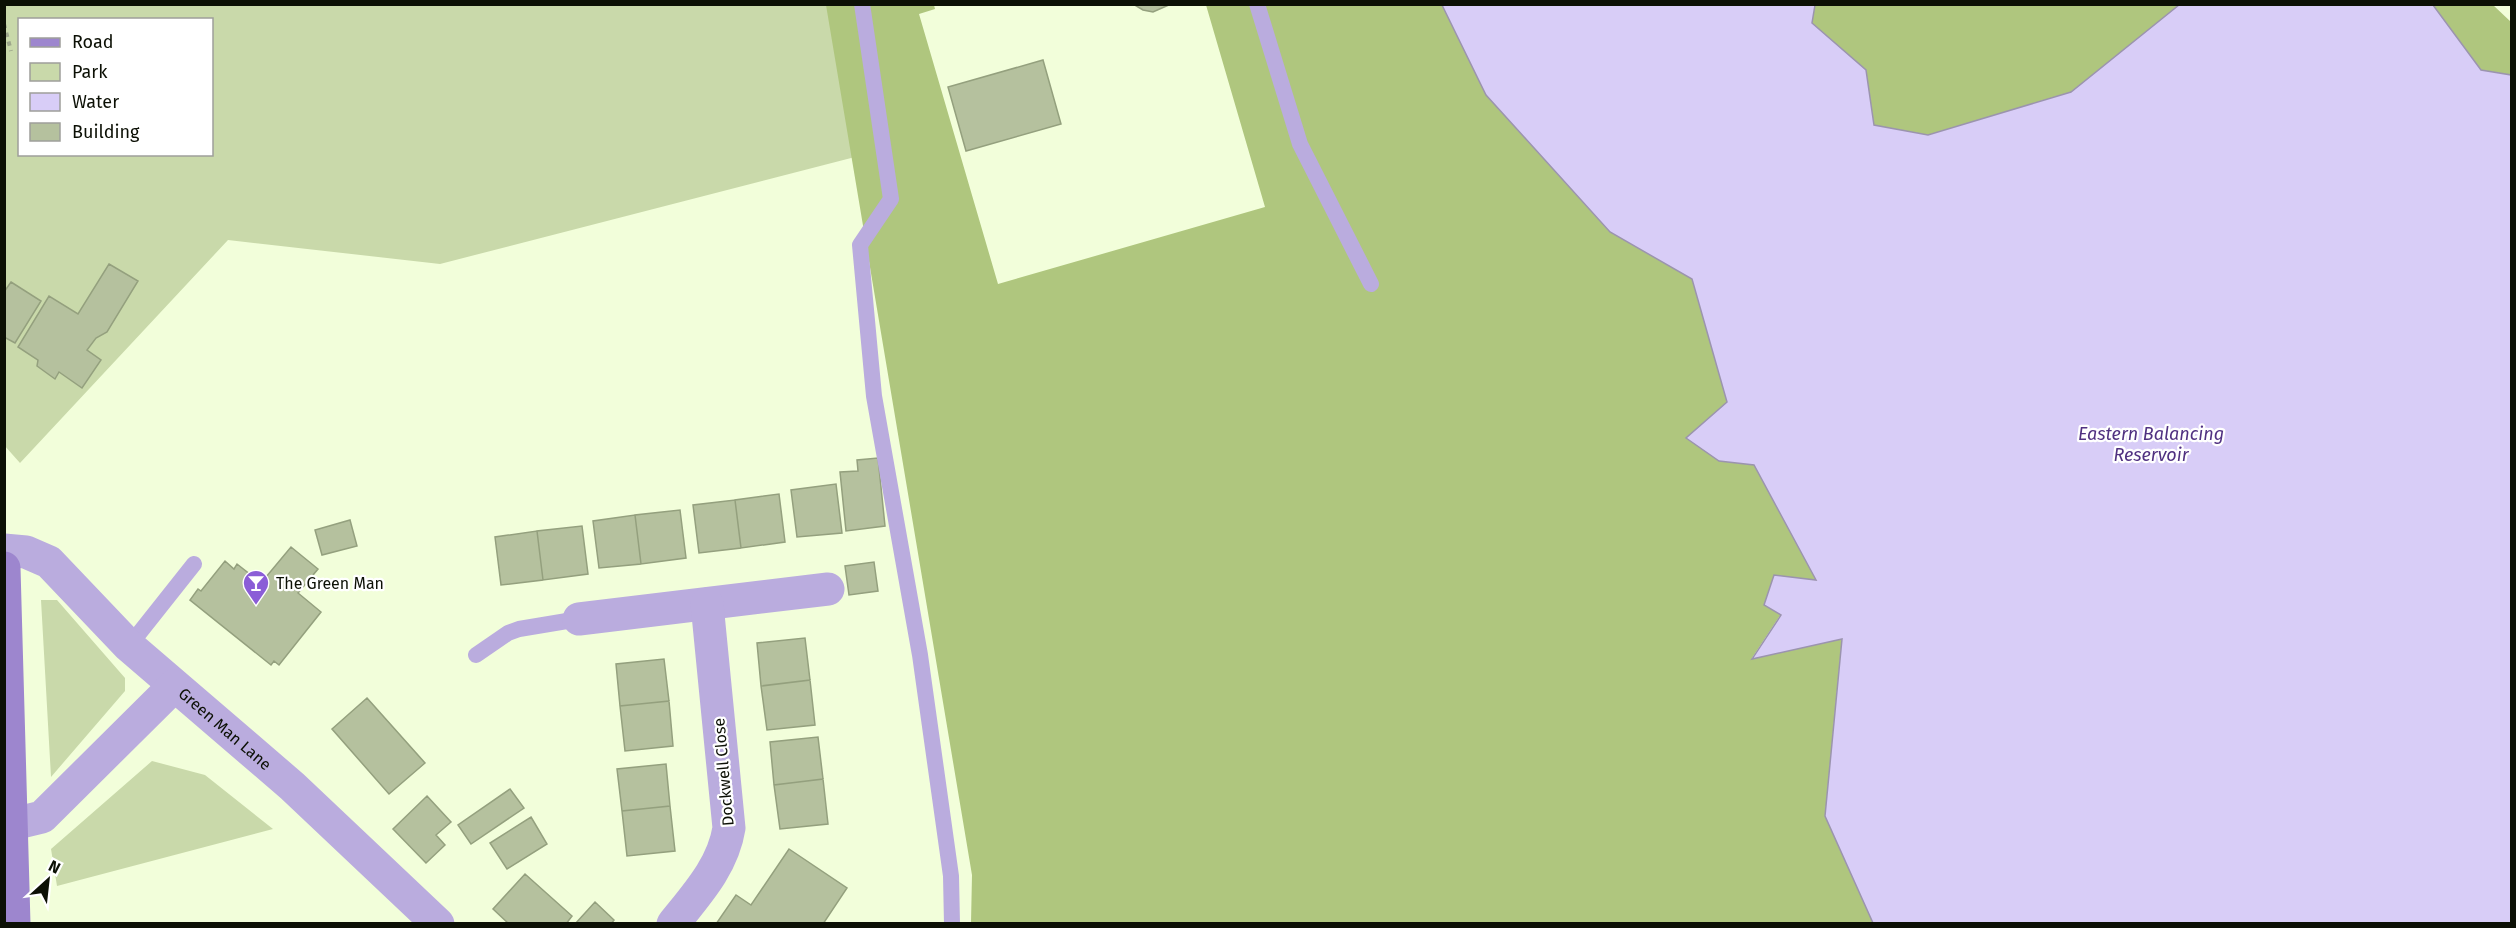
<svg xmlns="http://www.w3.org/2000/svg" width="2516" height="928" viewBox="0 0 2516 928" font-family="'Fira Sans',sans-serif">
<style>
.green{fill:#c9d9aa;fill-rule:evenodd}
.forest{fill:#afc67e}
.water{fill:#d8cdf7;stroke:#9b94ae;stroke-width:1.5}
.building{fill:#b5c19e;stroke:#94a07e;stroke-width:1.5}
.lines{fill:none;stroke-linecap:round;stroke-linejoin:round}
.path{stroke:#9da68b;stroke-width:4;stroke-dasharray:4.5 4.5;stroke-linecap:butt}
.lane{stroke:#baacde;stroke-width:16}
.street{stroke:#baacde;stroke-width:33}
.secondary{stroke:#9d86ce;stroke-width:33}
.labels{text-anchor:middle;stroke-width:4.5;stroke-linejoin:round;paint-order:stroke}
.poi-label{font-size:16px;fill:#0c1005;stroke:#fff;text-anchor:start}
.street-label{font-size:16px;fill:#0c1005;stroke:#fff}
.water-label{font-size:18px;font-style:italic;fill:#503181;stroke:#fff}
</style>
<rect width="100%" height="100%" fill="#f2feda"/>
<!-- green -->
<path class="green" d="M4 5H829L855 157 440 264 228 240 20 463 4 445ZM20 20H212V154H20Z
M41 600H57L125 678V691L51 777Z
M152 761 205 775 273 829 57 886 51 849Z"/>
<!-- forest -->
<path class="forest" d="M1815 4 2179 5 2071 92 1928 135 1874 125 1866 70 1812 23Z
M826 5H934L935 9 919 14 998 284 1265 207 1206 5H1442L1486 95 1610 232 1692 279 1727 402 1719 461 1754 465 1816 580 1781 614 1752 658 1842 638 1825 816 1873 923H971L972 875Z
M2433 5H2493L2511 22V75L2481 70Z"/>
<!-- water -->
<path class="water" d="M1442 5H1815L1812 23 1866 70 1874 125 1928 135 2071 92 2179 5H2433L2481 70 2511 75V923H1873L1825 816 1842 639 1752 659 1781 615 1764 605 1774 575 1816 580 1754 465 1719 461 1686 438 1727 402 1692 279 1610 232 1486 95Z"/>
<!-- building -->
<path class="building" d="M1133 4H1171L1153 12 1143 10Z
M1043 60 1061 124 966 151 948 87Z
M109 264 138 281 107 332 96 338 87 350 101 360 82 388 59 372 55 379 37 366 38 360 18 347 49 296 78 314Z
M11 282 41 301 15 343 4 337V292Z
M878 458 885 526 846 531 840 472 858 471 857 460Z
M836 484 842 533 797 537 791 490Z
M779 494 785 542 741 548 735 500Z
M735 500 741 548 699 553 693 505Z
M680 510 686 558 641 564 635 515Z
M635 515 641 564 599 568 593 521Z
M350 520 357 546 322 555 315 530Z
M582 526 588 574 543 580 537 531Z
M537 531 543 580 501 585 495 537Z
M291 547 318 569 298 593 321 612 279 665 274 661 271 665 190 600 198 589 201 591 225 561 234 569 237 564 261 583Z
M874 562 878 591 849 595 845 566Z
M805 638 810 680 761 686 757 643Z
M664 659 669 701 620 706 616 664Z
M810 680 815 725 767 730 761 686Z
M367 698 425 763 389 794 332 729Z
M669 701 673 746 625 751 620 706Z
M818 737 823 779 774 785 770 742Z
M666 764 670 806 622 811 617 769Z
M823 779 828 824 780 829 774 785Z
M510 789 524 808 471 844 458 825Z
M427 796 451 822 436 835 445 845 426 863 393 829Z
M670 806 675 851 627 856 622 811Z
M531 817 547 844 507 869 490 843Z
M789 849 847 888 823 924H716L736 895 751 905Z
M525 874 572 916 566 924H509L493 909Z
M595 902 614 920 611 924H575Z"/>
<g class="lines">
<!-- path -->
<path class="path" d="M4 24 11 51"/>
<!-- lane -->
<path class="lane" d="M862 4 891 199 860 245 874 396 920 655 951 876 952 924
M1257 4 1300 144 1371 284
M129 646 194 564
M476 655 508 633 519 629 579 619"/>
<!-- street -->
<g class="street">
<path id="s1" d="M4 550 26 552 49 562 129 646 292 786 438 924"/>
<path d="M579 619 828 589"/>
<path d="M13 824 42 817 174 686"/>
<path d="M673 924C697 894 723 866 729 828L707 604"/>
</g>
<!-- secondary -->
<path class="secondary" d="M4 568 14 924"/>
</g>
<!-- icons -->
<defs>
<g id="bar-pin" transform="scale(1.35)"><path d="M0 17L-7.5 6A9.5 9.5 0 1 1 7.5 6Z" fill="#8b5dd7" stroke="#fff"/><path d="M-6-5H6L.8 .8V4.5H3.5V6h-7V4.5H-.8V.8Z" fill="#fff"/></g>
</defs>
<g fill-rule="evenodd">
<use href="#bar-pin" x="256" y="583"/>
</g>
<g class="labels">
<!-- poi labels -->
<g class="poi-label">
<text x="276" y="589">The Green Man</text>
</g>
<!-- street labels -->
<g class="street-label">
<text dy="6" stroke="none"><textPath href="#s1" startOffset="290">Green Man Lane</textPath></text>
<text transform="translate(723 772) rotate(-95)" y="6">Dockwell Close</text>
</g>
<!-- water labels -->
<g class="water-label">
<text x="2151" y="440">Eastern Balancing<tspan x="2151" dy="21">Reservoir</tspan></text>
</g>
</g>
<!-- border -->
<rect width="2516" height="928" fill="none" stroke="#0c1005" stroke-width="12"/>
<!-- legend -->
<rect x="18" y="18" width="195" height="138" fill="#ffffff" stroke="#9e9f9b" stroke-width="1.5"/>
<rect x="30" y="38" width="30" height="9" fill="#9d86ce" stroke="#9e9f9b" stroke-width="1.5"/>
<text x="72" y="48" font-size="18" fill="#0c1005">Road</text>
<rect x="30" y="63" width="30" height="18" fill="#c9d9aa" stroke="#9e9f9b" stroke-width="1.5"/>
<text x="72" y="78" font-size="18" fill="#0c1005">Park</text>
<rect x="30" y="93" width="30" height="18" fill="#d8cdf7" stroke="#9e9f9b" stroke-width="1.5"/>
<text x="72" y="108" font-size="18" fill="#0c1005">Water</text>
<rect x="30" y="123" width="30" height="18" fill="#b5c19e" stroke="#9e9f9b" stroke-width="1.5"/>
<text x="72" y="138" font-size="18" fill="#0c1005">Building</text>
<!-- north arrow -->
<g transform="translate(48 880) rotate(27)" stroke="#ffffff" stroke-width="4.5" paint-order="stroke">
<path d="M0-4.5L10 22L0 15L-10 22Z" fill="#0c1005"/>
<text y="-9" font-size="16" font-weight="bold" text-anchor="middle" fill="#0c1005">N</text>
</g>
</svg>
